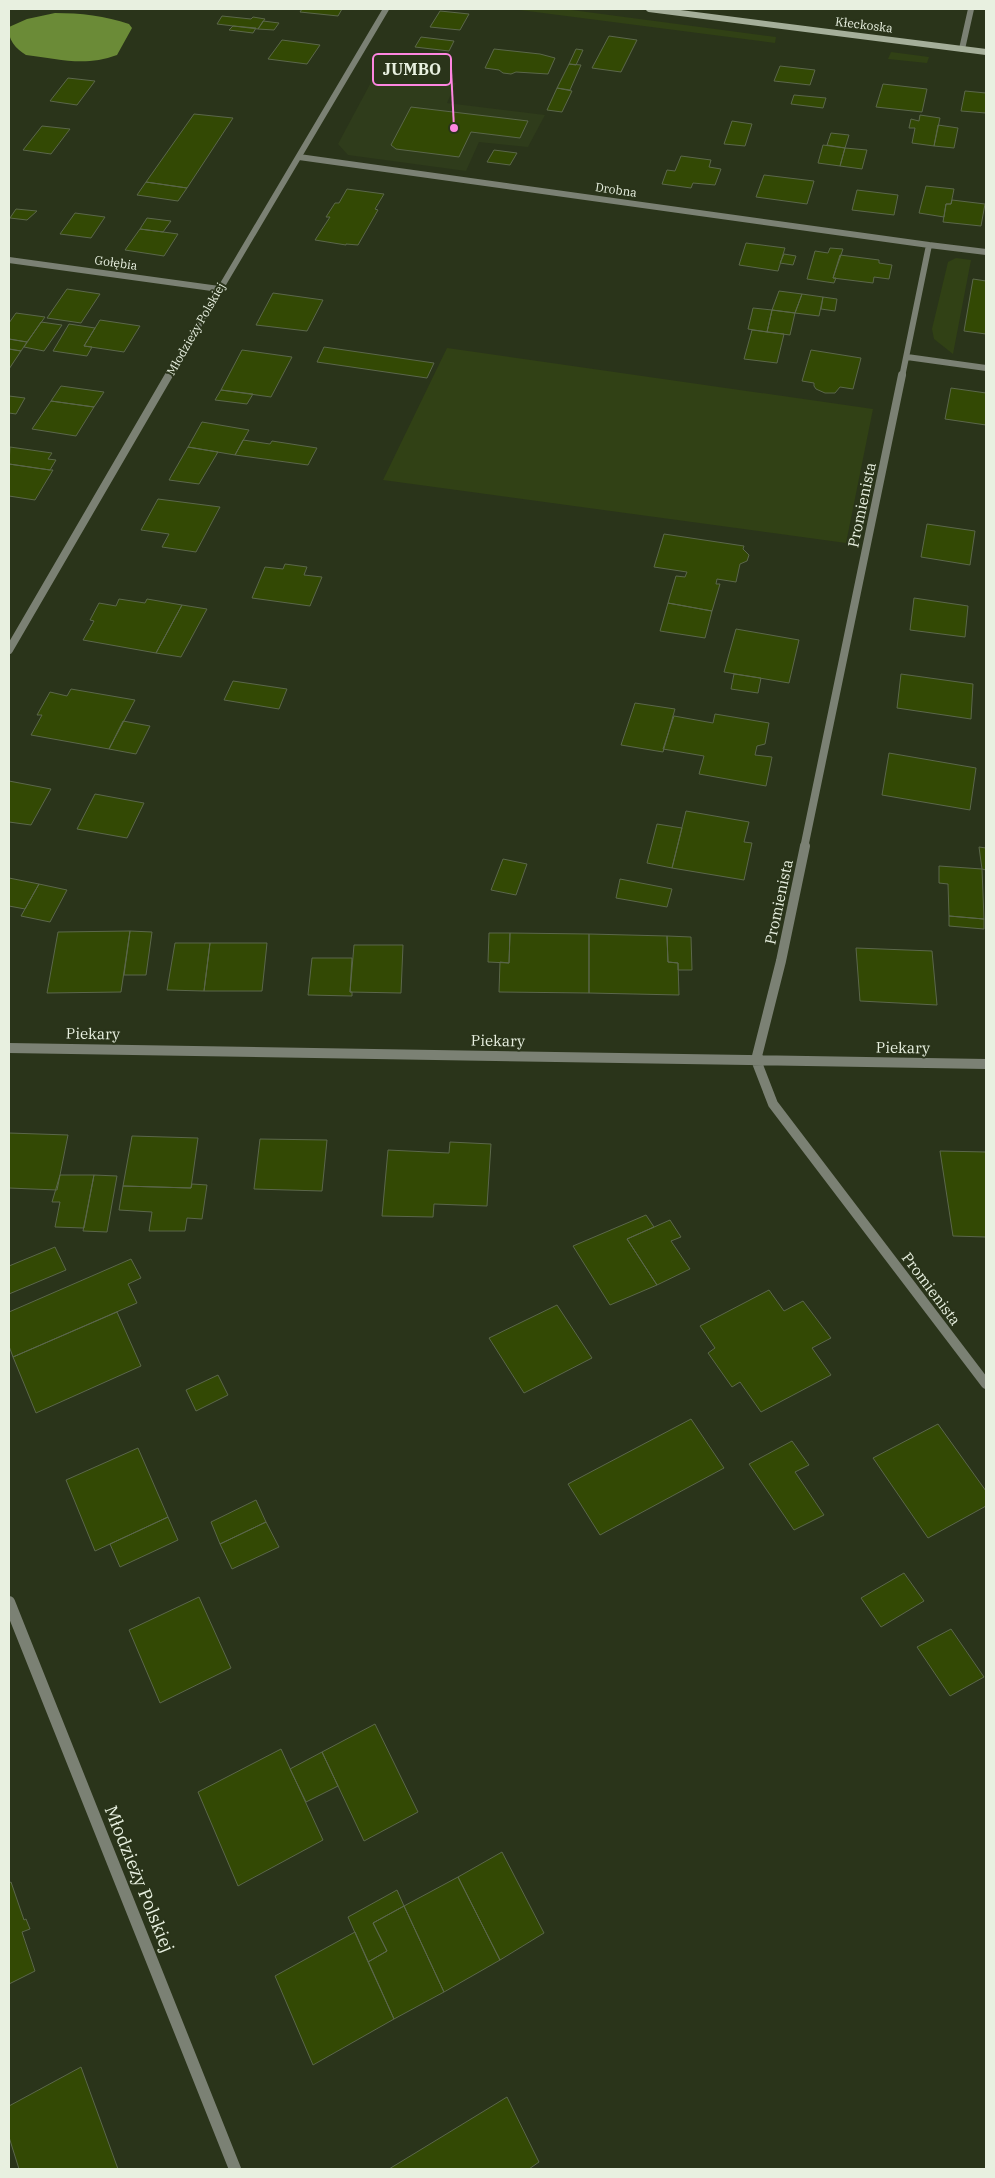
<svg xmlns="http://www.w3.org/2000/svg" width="995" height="2178" viewBox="0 0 995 2178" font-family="'IBM Plex Serif',serif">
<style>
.built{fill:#2f3c1b}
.green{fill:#314115}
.water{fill:#6b8b37}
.building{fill:#334904;stroke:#5b674b}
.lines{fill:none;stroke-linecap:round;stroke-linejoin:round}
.lane{stroke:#7b8174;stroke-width:6}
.street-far3{stroke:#7b8174;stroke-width:6}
.street-far2{stroke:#7b8174;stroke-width:8}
.street-far1{stroke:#7b8174;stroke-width:10}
.street{stroke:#7b8174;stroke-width:12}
.secondary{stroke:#a5af9a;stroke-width:6}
.labels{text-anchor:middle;stroke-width:4;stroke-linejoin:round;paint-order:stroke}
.far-street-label{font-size:12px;fill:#e8f0e0;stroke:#2a341a}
.street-label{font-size:15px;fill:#e8f0e0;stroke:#2a341a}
.near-street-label{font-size:18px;fill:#e8f0e0;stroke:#2a341a}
.leader{fill:none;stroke:#fe86e1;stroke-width:2}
.callout-dot{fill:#fe86e1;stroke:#2a341a;stroke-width:2}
.callout{fill:#2a341a;stroke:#fe86e1;stroke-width:2}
.callout-label{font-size:16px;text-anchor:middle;font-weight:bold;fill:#e8f0e0}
</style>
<rect width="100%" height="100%" fill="#2a341a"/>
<!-- built -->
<path class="built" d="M376 73 456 83 447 103 545 115 528 147 479 142 466 171 348 155 338 144Z"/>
<!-- green -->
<path class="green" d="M512 9H564L776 37 775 43Z
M891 52 929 57 927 63 888 59Z
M956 258 971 260 953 354 934 339 932 329 948 262Z
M447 348 873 409 846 543 383 480Z"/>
<!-- water -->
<path class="water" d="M55 13C80 13 106 16 129 24L132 28 117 55C85 67 59 59 26 55 16 49 7 39 9 27L27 19Z"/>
<!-- building -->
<path class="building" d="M302 9H342L338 16 300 12Z
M440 11 469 14 460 30 430 27Z
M222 16 251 19 253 17 265 19 258 29 217 24Z
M263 21 279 23 274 30 258 29Z
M233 26 256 28 253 33 229 30Z
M609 36 637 40 621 72 592 68Z
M421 37 454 41 449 51 415 47Z
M282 40 320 45 307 64 268 59Z
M494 49 540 54 555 58 548 74 516 72 511 74 503 73 499 70 485 68Z
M576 49 583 50 576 65 569 64Z
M569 64 581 65 570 90 557 88Z
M780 66 815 70 810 85 774 81Z
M68 78 95 81 77 105 50 101Z
M883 84 927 89 922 112 876 107Z
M557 88 572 91 562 112 547 110Z
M965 91 986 93V113L961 111Z
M794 95 826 98 823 108 791 104Z
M411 107 528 121 520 138 471 132 459 157 396 149 391 145Z
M194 114 233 118 187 188 146 182Z
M920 115 940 118 934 146 912 143 915 128H909L911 119 919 121Z
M732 121 752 124 745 146 724 144Z
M938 125 958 128 954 148 934 146Z
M42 126 70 129 51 154 23 150Z
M831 133 849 135 845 148 827 145Z
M823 145 845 148 840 166 818 163Z
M845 148 867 150 862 169 840 166Z
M494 150 517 153 510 165 487 162Z
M681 156 711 160 709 167 721 169 715 185 693 183 691 188 662 184 667 170 675 171Z
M764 175 814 181 807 204 756 197Z
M146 182 187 188 178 201 137 195Z
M926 186 954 189 951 204H946L944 217 919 213Z
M347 189 384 194 375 209 378 210 358 245 346 244V245L315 240 330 217H326L335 203H339Z
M857 190 898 195 894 215 852 210Z
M952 200 985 204 981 226 943 222 946 204H951Z
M16 209 37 211 27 220 10 218Z
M75 213 105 217 91 238 60 234Z
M147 218 171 221 163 232 140 229Z
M140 229 163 232 178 234 164 256 125 250Z
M746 243 785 248 778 271 739 265Z
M830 248 843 249 833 278H836L834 283 807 279 815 251 828 253Z
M784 254 796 256 793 265 780 263Z
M840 255 879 260V263L892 265 889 279 874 277 873 283 833 278Z
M973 279 986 281V334L964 331Z
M67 289 100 294 81 323 47 318Z
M779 291 802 294 795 313 772 310Z
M273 293 323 300 307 331 256 325Z
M802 294 823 297 819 316 795 313Z
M823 297 837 299 835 311 821 309Z
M753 308 772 310 767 332 748 329Z
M772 310 795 313 790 335 767 332Z
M16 313 45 317 27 342 9 339V323Z
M100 320 140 326 124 352 84 346Z
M41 322 62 325 44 351 24 347Z
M69 324 95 328 84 346 92 347 87 356 53 351Z
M752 330 784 334 777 363 744 359Z
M9 339 27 342 21 351 9 349Z
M324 347 434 363 427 378 317 362Z
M9 349 21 351 9 369Z
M242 350 292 357 271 397 221 390Z
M811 350 861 358 853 389 840 387 835 393H825L816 389 814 386V383L802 381Z
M61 386 104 392 94 407 51 401Z
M951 388 986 393V425L945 419Z
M221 390 253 394 247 404 215 400Z
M9 396 25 398 16 414 9 413Z
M51 401 94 407 76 436 32 429Z
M202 422 249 430 235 455 188 447Z
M243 440 270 444 272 441 317 448 308 465 235 455Z
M10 447 52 453 48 459 56 460 50 470 9 464Z
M188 447 218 452 199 484 169 480Z
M9 464 50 470H53L35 500 9 496Z
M158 499 220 507 196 552 162 547 169 534 141 530Z
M927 524 975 531 970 565 921 557Z
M664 534 744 546 743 549 749 555 747 561 740 564 736 582 717 579 716 584H720L712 611 668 603 676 576 685 577 687 572 654 567Z
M285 564 307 567 304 575 322 577 310 606 252 598 265 567 283 569Z
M914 598 968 606 965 637 910 630Z
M119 599 145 603 147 599 182 605 156 653 83 640 94 621 90 620 99 603 116 606Z
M668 603 712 611 705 638 660 631Z
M182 605 207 609 181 657 156 653Z
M736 629 799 640 789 683 724 672Z
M734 674 761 678 758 693 731 689Z
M901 674 973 684 971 719 897 708Z
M233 681 287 689 279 709 224 700Z
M71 689 135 700 109 749 31 735 42 715H37L50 692 67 696Z
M635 703 675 709 663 752 621 745Z
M715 714 769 723 765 744 757 746 755 755 772 757 766 786 699 774 704 756 663 749 674 716 713 723Z
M123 721 150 726 136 754 109 749Z
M889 753 976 768 970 810 882 795Z
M9 781 51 789 31 825 9 822Z
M95 794 144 803 127 838 77 829Z
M686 811 749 822 744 842 752 843 744 880 672 868Z
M657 824 682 828 672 868 647 863Z
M979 847 986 848V870L982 869Z
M503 859 527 864 516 895 491 890Z
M939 866 982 869 984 919 949 916 948 884 939 883Z
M9 878 39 884 25 909 9 906Z
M620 879 672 889 667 907 616 898Z
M39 884 67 890 50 922 21 916Z
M949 916 984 919V929L949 926Z
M130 931 121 992 47 993 58 932Z
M130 931 152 932 146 975H124Z
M489 933H510L509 963 488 962Z
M510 933 589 934V993L499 992 500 962 509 963Z
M589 934 667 936 668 962 678 963 679 995 589 993Z
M667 936 691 937 692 970H678V963L668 962Z
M175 943H210L204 991 167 990Z
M210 943H267L262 991H204Z
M354 945H403L401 993 350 992Z
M856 948 932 951 937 1005 860 1001Z
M312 958H352L350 992H352V996L308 995Z
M9 1133 68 1135 57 1190 9 1188Z
M132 1136 198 1138 191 1188 123 1186Z
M260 1139 327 1140 322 1191 254 1189Z
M450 1142 491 1144 487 1206 434 1204 433 1217 382 1216 388 1150 449 1153Z
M940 1151 986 1152V1237L953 1236Z
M60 1175H94L84 1228 55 1227 60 1202H52Z
M94 1175 117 1176 107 1232 83 1231Z
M192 1184 207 1185 202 1219 187 1218 185 1231H149L152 1212 119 1210 123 1186 191 1188Z
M646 1215 654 1227 627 1239 657 1285 610 1305 573 1246Z
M670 1220 681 1237 671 1241 690 1269 657 1285 627 1239Z
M55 1247 66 1270 9 1294V1266Z
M131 1259 141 1278 128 1284 137 1303 13 1357 9 1346V1312Z
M769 1290 784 1311 803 1301 831 1338 812 1348 831 1375 761 1412 740 1382 732 1387 708 1353 715 1348 700 1326Z
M557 1305 592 1358 524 1393 489 1338Z
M117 1312 141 1366 36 1413 13 1357Z
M218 1375 228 1395 196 1411 186 1390Z
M691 1419 724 1468 600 1535 568 1484Z
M938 1424 986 1491V1506L928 1538 873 1458Z
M792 1441 809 1465 795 1472 824 1515 794 1530 749 1464Z
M138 1448 168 1517 95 1551 66 1480Z
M256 1500 266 1522 220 1544 211 1522Z
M168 1517 178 1540 120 1567 110 1544Z
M266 1522 279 1547 232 1569 220 1544Z
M904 1573 924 1601 881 1627 861 1598Z
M199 1597 231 1668 160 1703 129 1630Z
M951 1629 984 1677 950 1696 917 1647Z
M375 1724 418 1812 364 1841 322 1752Z
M281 1749 323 1840 238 1886 198 1792Z
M322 1752 338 1786 306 1802 290 1769Z
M502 1852 544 1933 500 1960 458 1877Z
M458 1877 500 1960 444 1992 404 1906Z
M11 1882 24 1920 26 1919 30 1929 22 1932 35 1971 9 1984V1883Z
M397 1890 404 1906 373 1923 387 1951 368 1962 348 1917Z
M404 1906 444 1992 394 2019 368 1962 387 1951 373 1923Z
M355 1932 394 2019 313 2065 275 1976Z
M81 2067 118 2169H19L9 2137V2106Z
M507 2097 539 2162 529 2169H389Z"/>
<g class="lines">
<!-- lane -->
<path class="lane" d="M962 49 971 9"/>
<!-- street-far3 -->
<path class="street-far3" d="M299 157 929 245 902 377
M929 245 986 252
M9 260 219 289
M907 357 986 368
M168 377 386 9"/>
<!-- street-far2 -->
<path class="street-far2" d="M9 650 169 375
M804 848 902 375"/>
<!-- street-far1 -->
<path class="street-far1" d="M805 846 781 961 756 1060 773 1104 986 1384
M9 1048 986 1064"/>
<!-- street -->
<path class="street" d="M9 1602 235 2169"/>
<!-- secondary -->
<path class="secondary" d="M649 9 986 52"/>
</g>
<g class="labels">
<!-- far-street labels -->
<g class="far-street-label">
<text transform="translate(864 25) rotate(7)" y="4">Kłeckoska</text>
<text transform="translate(616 190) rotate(8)" y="4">Drobna</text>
<text transform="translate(116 263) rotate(8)" y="4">Gołębia</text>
<text transform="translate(196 329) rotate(-60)" y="4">Młodzieży Polskiej</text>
</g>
<!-- street labels -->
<g class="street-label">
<text transform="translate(862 505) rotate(-78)" y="5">Promienista</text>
<text transform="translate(779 902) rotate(-78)" y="5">Promienista</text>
<text transform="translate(93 1034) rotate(1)" y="5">Piekary</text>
<text transform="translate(498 1041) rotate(1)" y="5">Piekary</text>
<text transform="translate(903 1048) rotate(1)" y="5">Piekary</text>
<text transform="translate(931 1289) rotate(53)" y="5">Promienista</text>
</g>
<!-- near-street labels -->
<g class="near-street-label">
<text transform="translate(139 1879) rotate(68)" y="6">Młodzieży Polskiej</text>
</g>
</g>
<!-- callouts -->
<path class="leader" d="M454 128L451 69"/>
<circle class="callout-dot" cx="454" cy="128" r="5"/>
<rect class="callout" x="373" y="54" width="78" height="31" rx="5"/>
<g class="callout-label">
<text x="412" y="75">JUMBO</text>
</g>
<!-- border -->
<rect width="995" height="2178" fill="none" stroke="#e8f0e0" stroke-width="20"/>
</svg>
